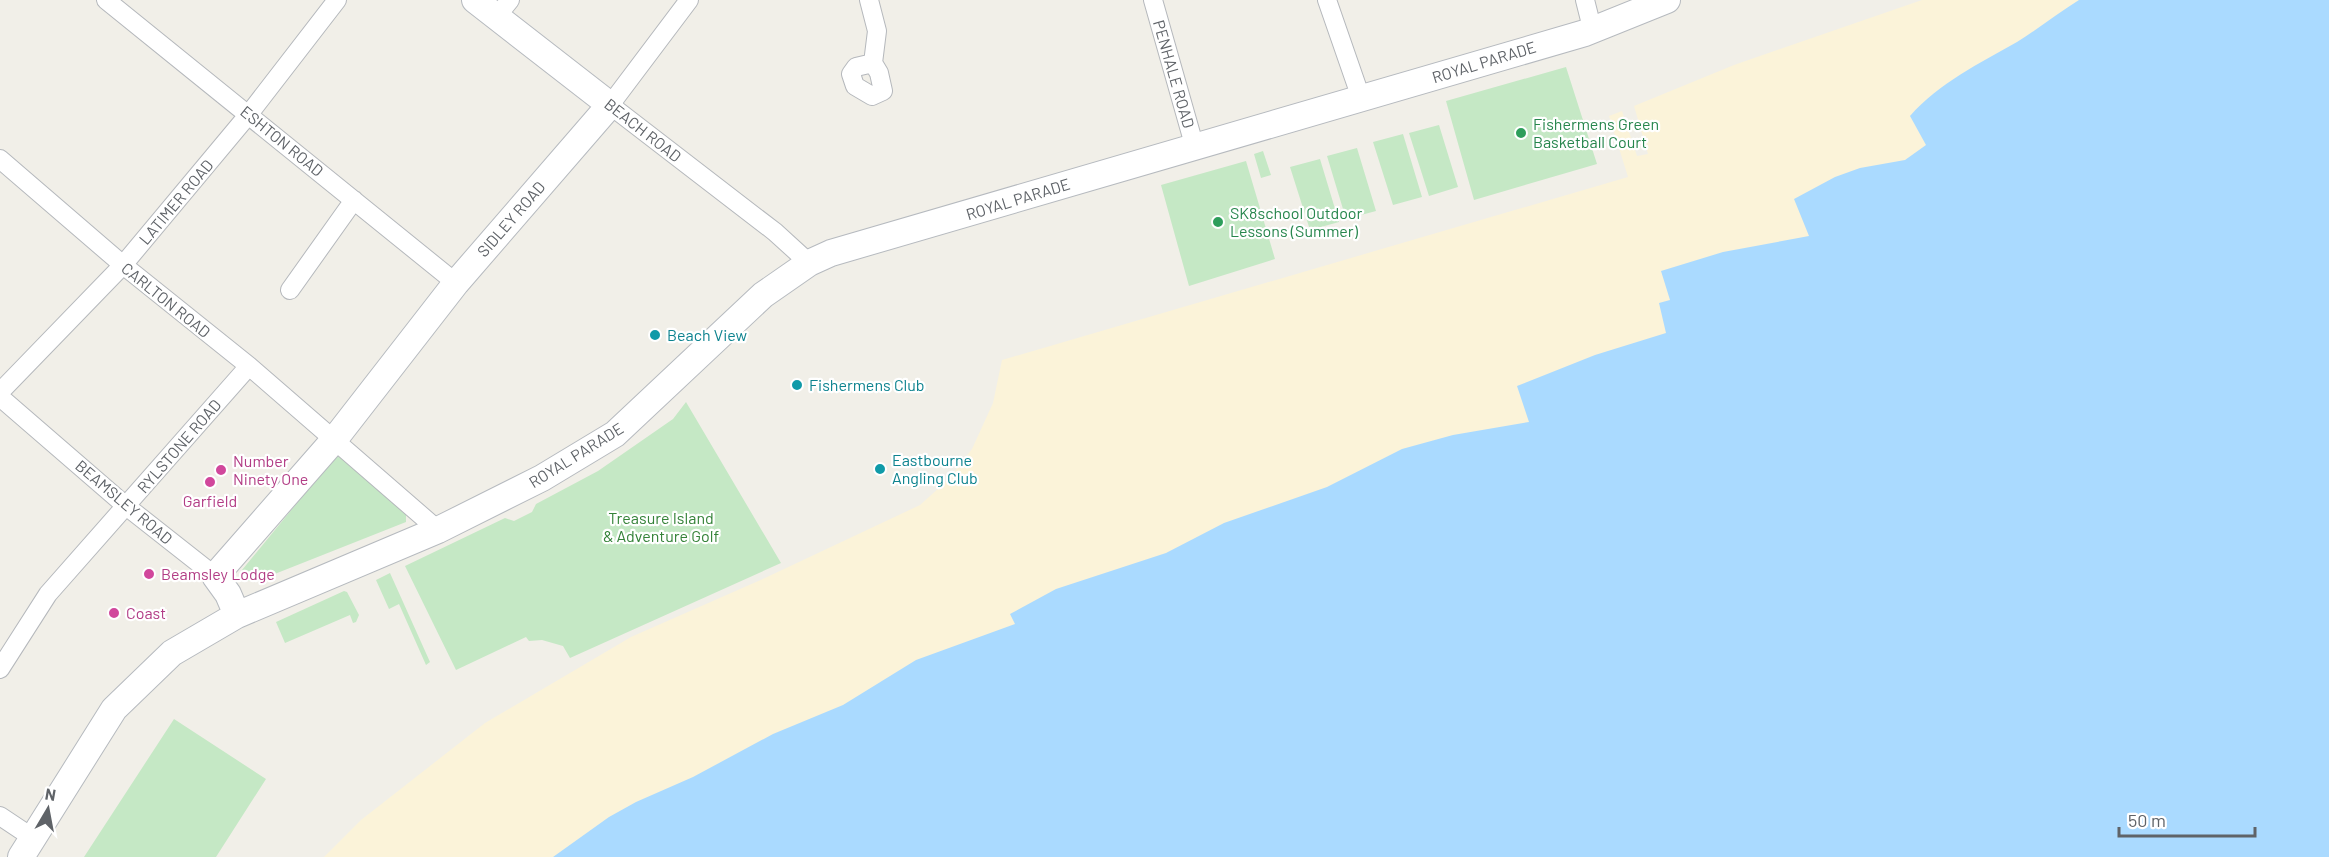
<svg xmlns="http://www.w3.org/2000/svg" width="2329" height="857" viewBox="0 0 2329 857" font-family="Barlow,sans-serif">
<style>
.green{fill:#c5e8c5}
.sand{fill:#fbf3d9}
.water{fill:#aadaff}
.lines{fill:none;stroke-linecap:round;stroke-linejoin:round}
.street-casing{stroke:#b5b8bc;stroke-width:20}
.secondary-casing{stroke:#b6babf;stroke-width:28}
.street{stroke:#fff;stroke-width:18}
.secondary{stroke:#fff;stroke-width:26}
.leisure-dot{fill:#2e9e5b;stroke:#fff;stroke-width:2}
.culture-dot{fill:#0f9aa8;stroke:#fff;stroke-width:2}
.hotel-dot{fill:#d1479c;stroke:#fff;stroke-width:2}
.labels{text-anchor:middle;stroke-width:4.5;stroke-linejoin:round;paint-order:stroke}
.street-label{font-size:16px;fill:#5f6368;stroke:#fff}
.leisure-label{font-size:16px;fill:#27864d;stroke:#fff;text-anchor:start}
.culture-label{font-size:16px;fill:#0d838f;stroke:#fff;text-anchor:start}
.hotel-label{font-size:16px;fill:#b23c85;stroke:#fff;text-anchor:start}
.park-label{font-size:16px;fill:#348238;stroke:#fff}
</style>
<rect width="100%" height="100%" fill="#f1efe8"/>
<!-- green -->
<path class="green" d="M1566 67 1597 164 1474 200 1446 101Z
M1439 125 1458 187 1429 196 1409 133Z
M1403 134 1422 197 1393 205 1373 142Z
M1357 148 1376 211 1346 219 1327 156Z
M1263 151 1271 175 1261 178 1254 154Z
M1320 159 1339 222 1310 230 1290 167Z
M1246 161 1275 259 1189 286 1161 185Z
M686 402 781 563 570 658 563 646 542 640 529 641 526 637 456 670 405 566 505 518 514 521 532 512 536 504 598 471 673 419Z
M340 454 406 508V522L257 581H248L242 578V570L334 458Z
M390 573 430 662 426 665 399 604 389 609 376 580Z
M344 591 347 592 359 615 356 622 353 623 350 615 285 643 276 622Z
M174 719 266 779 216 857H84Z"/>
<!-- sand -->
<path class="sand" d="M1922 0H2329L902 857H324L361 820 485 723 631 637 765 578 920 505 949 479 972 449 993 403 1002 360 1628 177 1609 116 1622 111 1637 156 1648 154 1634 106 1734 65Z"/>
<!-- water -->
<path class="water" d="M2079 0H2329V857H553L609 817 636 802 693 777 773 734 843 705 916 660 1015 624 1010 614 1056 589 1166 553 1224 523 1327 487 1402 449 1453 435 1529 422 1517 386 1595 355 1666 333 1659 303 1670 300 1661 271 1723 252 1809 236 1794 199 1835 177 1860 168 1905 160 1926 145 1910 116C1940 82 1979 64 2017 42 2038 29 2058 13 2079 0Z"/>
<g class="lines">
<!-- street casing -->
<g class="street-casing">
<path id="street" d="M106 0 456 283
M689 0 610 105 775 232 809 263
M869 0 877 31 873 63 879 73 883 91 872 96 855 86 851 74 856 67 873 63
M1153 0 1195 148
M1327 0 1361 98
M1585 0 1592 28
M497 16 510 0
M0 159 123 265 249 366 438 530
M290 290 354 200
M0 392 123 265 249 114 337 0
M0 397 126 506 215 576
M0 669 48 594 249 366
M0 816 33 838"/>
</g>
<!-- secondary casing -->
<g class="secondary-casing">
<path id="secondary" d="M237 615 228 594 215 576 334 440 456 283 610 105 475 0
M21 857 114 709 172 653 237 615 438 530 542 478 615 434 763 295 809 263 831 253 1585 33 1667 0"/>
</g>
<!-- street -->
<use href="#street" class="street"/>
<!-- secondary -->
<use href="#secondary" class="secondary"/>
</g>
<!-- markers -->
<g class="leisure-dot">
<circle cx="1521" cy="133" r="6"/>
<circle cx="1218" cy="222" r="6"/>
</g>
<g class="culture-dot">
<circle cx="655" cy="335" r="6"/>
<circle cx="797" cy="385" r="6"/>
<circle cx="880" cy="469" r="6"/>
</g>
<g class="hotel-dot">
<circle cx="221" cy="470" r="6"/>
<circle cx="210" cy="482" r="6"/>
<circle cx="149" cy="574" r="6"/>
<circle cx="114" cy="613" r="6"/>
</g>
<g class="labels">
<!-- street labels -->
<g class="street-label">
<text transform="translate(1484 62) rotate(-17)" y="6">ROYAL PARADE</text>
<text transform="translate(1174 74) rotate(74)" y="6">PENHALE ROAD</text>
<text transform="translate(643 130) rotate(38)" y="6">BEACH ROAD</text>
<text transform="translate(282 141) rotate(39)" y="6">ESHTON ROAD</text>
<text transform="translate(1018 199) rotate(-17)" y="6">ROYAL PARADE</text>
<text transform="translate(176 202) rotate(-50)" y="6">LATIMER ROAD</text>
<text transform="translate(511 219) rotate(-49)" y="6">SIDLEY ROAD</text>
<text transform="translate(166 300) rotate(39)" y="6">CARLTON ROAD</text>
<text transform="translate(179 446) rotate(-49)" y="6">RYLSTONE ROAD</text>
<text transform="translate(576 455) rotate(-32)" y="6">ROYAL PARADE</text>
<text transform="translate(124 502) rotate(40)" y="6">BEAMSLEY ROAD</text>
</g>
<!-- leisure labels -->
<g class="leisure-label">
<text x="1533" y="130">Fishermens Green<tspan x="1533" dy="18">Basketball Court</tspan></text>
<text x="1230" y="219">SK8school Outdoor<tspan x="1230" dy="18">Lessons (Summer)</tspan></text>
</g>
<!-- culture labels -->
<g class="culture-label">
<text x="667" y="341">Beach View</text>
<text x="809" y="391">Fishermens Club</text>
<text x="892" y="466">Eastbourne<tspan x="892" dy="18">Angling Club</tspan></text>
</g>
<!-- hotel labels -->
<g class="hotel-label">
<text x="233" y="467">Number<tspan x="233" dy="18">Ninety One</tspan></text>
<text x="210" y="507" text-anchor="middle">Garfield</text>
<text x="161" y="580">Beamsley Lodge</text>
<text x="126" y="619">Coast</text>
</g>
<!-- park labels -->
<g class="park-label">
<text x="661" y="524">Treasure Island<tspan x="661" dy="18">&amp; Adventure Golf</tspan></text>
</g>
</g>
<!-- north arrow -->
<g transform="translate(48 809) rotate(10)" stroke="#ffffff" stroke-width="4.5" paint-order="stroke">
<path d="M0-4.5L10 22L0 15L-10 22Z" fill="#5f6368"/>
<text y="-9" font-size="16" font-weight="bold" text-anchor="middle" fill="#5f6368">N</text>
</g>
<!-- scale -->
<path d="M2119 827v9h136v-9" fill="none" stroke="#5f6368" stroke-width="3"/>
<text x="2128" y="827" font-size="18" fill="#5f6368" stroke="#ffffff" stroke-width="4.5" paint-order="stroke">50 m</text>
</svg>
